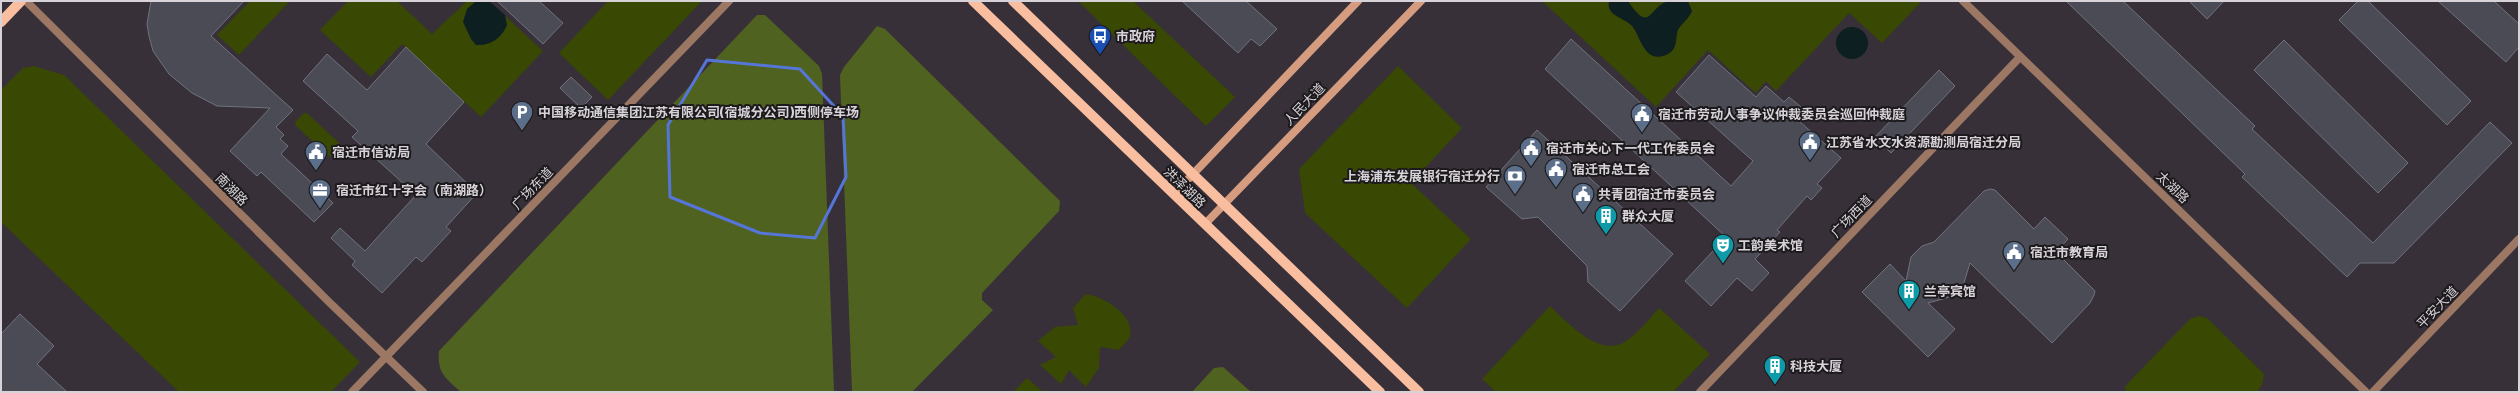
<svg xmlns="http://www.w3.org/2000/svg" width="2520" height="393" viewBox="0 0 2520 393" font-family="Barlow,'Noto Sans SC',sans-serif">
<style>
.green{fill:#394802}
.forest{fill:#50621f}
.water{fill:#0d1f21}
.building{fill:#4a4b55;stroke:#71727d}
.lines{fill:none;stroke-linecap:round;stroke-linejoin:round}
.tertiary{stroke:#9b7764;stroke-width:8}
.secondary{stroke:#d69c7f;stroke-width:8}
.primary{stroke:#f9bd9f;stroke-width:10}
.marked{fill:none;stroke:#5576d8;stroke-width:3;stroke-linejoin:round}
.labels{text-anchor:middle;stroke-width:4;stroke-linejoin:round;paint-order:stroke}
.poi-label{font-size:13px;font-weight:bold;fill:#d7d3d8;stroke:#1d1a1d;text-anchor:start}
.street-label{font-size:13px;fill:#d7d3d8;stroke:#1d1a1d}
</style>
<rect width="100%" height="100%" fill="#373039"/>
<!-- green -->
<path class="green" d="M250 1H290L239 55 217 35Z
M348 1H397L432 34 467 1H489L543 51 481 117 402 44 371 77 320 30Z
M608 1H702L608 100 559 53Z
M1078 1H1133L1235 97 1206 126Z
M1542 1H1922L1882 43 1849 13 1776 91 1766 81 1756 93 1708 50 1656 107Z
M34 66 64 75 360 362 331 392H179L1 222V90L23 68Z
M1398 66 1462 128 1411 183 1471 239 1407 308 1305 213 1299 169Z
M304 113H307L341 145 330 157 296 126 295 122Z
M1086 294C1103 296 1135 315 1130 336 1129 340 1122 346 1119 350L1100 347 1099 368 1086 387 1069 370 1061 384 1040 365 1056 357 1038 341 1055 327 1078 325 1073 308Z
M1550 306C1567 322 1600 359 1626 341 1638 333 1649 319 1659 308L1710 354 1673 392H1496L1482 379Z
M2198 316 2207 318 2264 374 2262 385 2257 392H2126L2125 387 2130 381 2190 319Z
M1027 378 1043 392H1013Z"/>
<!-- forest -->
<path class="forest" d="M757 15H765L819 66 822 74 834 392H461C446 378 437 374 439 351Z
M877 26 885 29 1060 201 1059 211 982 293V300L993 310 912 392H852L840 75 844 67Z
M1223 367 1251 392H1192L1214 368Z"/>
<!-- water -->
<path class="water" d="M476 1H489L505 15 507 25C502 38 490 46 476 45L471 39 463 22 467 9Z
M1609 1H1628C1650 34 1649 8 1666 2 1673 0 1681 1 1688 1L1692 11C1689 18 1684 22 1679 28 1674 36 1680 49 1666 55 1644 64 1641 37 1632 26 1623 17 1606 16 1609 1Z
M1836 43a16 16 0 1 1 32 0a16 16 0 1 1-32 0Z"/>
<!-- building -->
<path class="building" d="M151 1H244L211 36 293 110 276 127 284 135 280 139 288 146 281 154 333 203 314 222 261 172 257 176 230 151 270 108 217 106 192 93 169 74 153 51 149 36 147 24Z
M497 1H539L563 23 543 44Z
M1182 1H1246L1277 29 1260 46 1251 39 1238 53Z
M2066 1H2123L2255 126 2252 129 2373 243 2490 122 2512 143 2394 263H2360L2347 277 2242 177 2245 174Z
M2189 1H2224L2207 19Z
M2358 1H2368L2471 101 2447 125 2339 20Z
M2438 1H2494L2519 24V47L2506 62Z
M1571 39 1731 186 1753 161 1676 92 1709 55 1756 97 1766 86 1784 102 1789 97 1807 112 1799 121 1841 158 1817 184 1822 188 1811 200 1807 196 1777 230 1780 232 1755 259 1769 273 1752 291 1737 278 1711 306 1685 281 1726 237 1545 69Z
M2284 40 2408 163 2378 193 2254 70Z
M406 47 464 102 426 144 477 193 446 227 451 231 422 262 416 257 382 293 352 265 355 261 331 238 340 228 365 251 416 195 352 137 358 131 303 81 327 54 367 90Z
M1939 70 1955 86 1891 153 1875 137Z
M571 77 592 97 581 108 560 88Z
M1537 130 1673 254 1620 311 1588 282 1587 266 1538 217 1522 219 1486 187Z
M1990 189 1995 190 2034 229 2045 217 2068 239 2056 252 2095 291 2094 295 2090 303 2052 343 1970 263 1963 286 1958 292 1950 297 1928 303 1955 329 1928 357 1862 292 1890 264 1906 281 1911 257 1922 246 1934 242 1984 191Z
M20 314 54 346 37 364 67 392H1V334Z"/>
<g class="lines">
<!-- tertiary -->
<path class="tertiary" d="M26 1 329 302 423 392
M1963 1 2366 392
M352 392 729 1
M1700 392 2020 57
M2373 392 2519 239"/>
<!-- secondary -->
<path class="secondary" d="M1174 194 1358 1
M1205 224 1421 1"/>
<!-- primary -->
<path class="primary" d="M973 1 1380 392
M1013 1 1419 392
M1 22 21 1"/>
</g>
<!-- marked area -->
<path class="marked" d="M707 60 800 69 843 116 846 177 815 238 760 233 670 197 668 125Z"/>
<!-- icons -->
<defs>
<g id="bus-pin" transform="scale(1.15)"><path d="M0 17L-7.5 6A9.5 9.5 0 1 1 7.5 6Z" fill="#1a4fb4" stroke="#1d1a1d"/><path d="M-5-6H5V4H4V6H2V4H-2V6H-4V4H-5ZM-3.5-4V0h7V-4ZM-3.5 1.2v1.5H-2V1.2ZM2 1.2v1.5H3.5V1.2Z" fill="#fff"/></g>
<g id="parking-pin" transform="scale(1.15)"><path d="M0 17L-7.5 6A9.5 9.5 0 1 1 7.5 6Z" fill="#5c6f8a" stroke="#1d1a1d"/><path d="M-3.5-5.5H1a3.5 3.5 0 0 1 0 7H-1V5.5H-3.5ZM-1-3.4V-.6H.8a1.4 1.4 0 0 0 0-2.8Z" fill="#fff"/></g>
<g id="civic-pin" transform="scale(1.15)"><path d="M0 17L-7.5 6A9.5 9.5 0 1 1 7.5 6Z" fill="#5c6f8a" stroke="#1d1a1d"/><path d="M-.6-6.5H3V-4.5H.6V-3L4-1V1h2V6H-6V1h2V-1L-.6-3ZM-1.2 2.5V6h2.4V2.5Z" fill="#fff"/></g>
<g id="bank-pin" transform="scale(1.15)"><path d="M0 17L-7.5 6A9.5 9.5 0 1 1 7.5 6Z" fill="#5c6f8a" stroke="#1d1a1d"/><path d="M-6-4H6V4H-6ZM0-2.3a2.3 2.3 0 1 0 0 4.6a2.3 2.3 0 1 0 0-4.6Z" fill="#fff"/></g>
<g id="office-pin" transform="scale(1.15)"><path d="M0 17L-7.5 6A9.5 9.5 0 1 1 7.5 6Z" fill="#5c6f8a" stroke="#1d1a1d"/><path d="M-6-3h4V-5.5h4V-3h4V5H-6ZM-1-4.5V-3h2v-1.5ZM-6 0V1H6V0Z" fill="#fff"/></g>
<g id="building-pin" transform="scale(1.15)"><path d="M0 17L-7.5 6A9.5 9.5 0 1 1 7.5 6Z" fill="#0f9aa8" stroke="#1d1a1d"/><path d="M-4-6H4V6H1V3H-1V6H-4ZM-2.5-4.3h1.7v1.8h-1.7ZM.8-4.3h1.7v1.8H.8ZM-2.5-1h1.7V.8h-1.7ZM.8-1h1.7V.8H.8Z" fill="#fff"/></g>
<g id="theatre-pin" transform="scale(1.15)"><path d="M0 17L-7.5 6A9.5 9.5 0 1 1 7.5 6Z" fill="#0f9aa8" stroke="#1d1a1d"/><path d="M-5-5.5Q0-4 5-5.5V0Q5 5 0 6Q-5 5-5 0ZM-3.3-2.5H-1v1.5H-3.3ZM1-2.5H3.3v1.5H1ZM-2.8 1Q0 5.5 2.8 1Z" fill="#fff"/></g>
</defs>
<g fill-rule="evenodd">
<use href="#bus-pin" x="1100" y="36"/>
<use href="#parking-pin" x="522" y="112"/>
<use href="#civic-pin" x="1642" y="114"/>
<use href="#civic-pin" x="1810" y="142"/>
<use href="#civic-pin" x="1531" y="148"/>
<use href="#civic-pin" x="316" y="152"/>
<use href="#civic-pin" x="1556" y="169"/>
<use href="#bank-pin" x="1515" y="176"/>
<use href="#office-pin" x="320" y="190"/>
<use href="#civic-pin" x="1583" y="194"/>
<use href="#building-pin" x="1606" y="216"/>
<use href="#theatre-pin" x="1723" y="245"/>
<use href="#civic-pin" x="2014" y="252"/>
<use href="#building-pin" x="1909" y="291"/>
<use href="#building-pin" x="1775" y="366"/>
</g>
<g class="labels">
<!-- poi labels -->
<g class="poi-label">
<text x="1116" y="41">市政府</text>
<text x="538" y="117">中国移动通信集团江苏有限公司(宿城分公司)西侧停车场</text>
<text x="1658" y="119">宿迁市劳动人事争议仲裁委员会巡回仲裁庭</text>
<text x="1826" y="147">江苏省水文水资源勘测局宿迁分局</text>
<text x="1546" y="153">宿迁市关心下一代工作委员会</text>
<text x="332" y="157">宿迁市信访局</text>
<text x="1572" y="174">宿迁市总工会</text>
<text x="1500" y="181" text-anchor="end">上海浦东发展银行宿迁分行</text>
<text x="336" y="195">宿迁市红十字会（南湖路）</text>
<text x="1598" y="199">共青团宿迁市委员会</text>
<text x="1622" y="221">群众大厦</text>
<text x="1738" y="250">工韵美术馆</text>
<text x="2030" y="257">宿迁市教育局</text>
<text x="1924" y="296">兰亭宾馆</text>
<text x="1790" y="371">科技大厦</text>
</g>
<!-- street labels -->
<g class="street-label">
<text transform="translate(1304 104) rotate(-46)" y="5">人民大道</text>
<text transform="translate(1185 187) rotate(44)" y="5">洪泽湖路</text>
<text transform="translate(2173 187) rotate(44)" y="5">太湖路</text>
<text transform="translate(532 188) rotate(-46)" y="5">广场东道</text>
<text transform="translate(232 189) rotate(45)" y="5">南湖路</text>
<text transform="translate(1851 216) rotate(-46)" y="5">广场西道</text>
<text transform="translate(2437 307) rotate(-46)" y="5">平安大道</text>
</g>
</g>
<!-- border -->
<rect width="2520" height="393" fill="none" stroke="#d7d3d8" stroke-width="4"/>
</svg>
